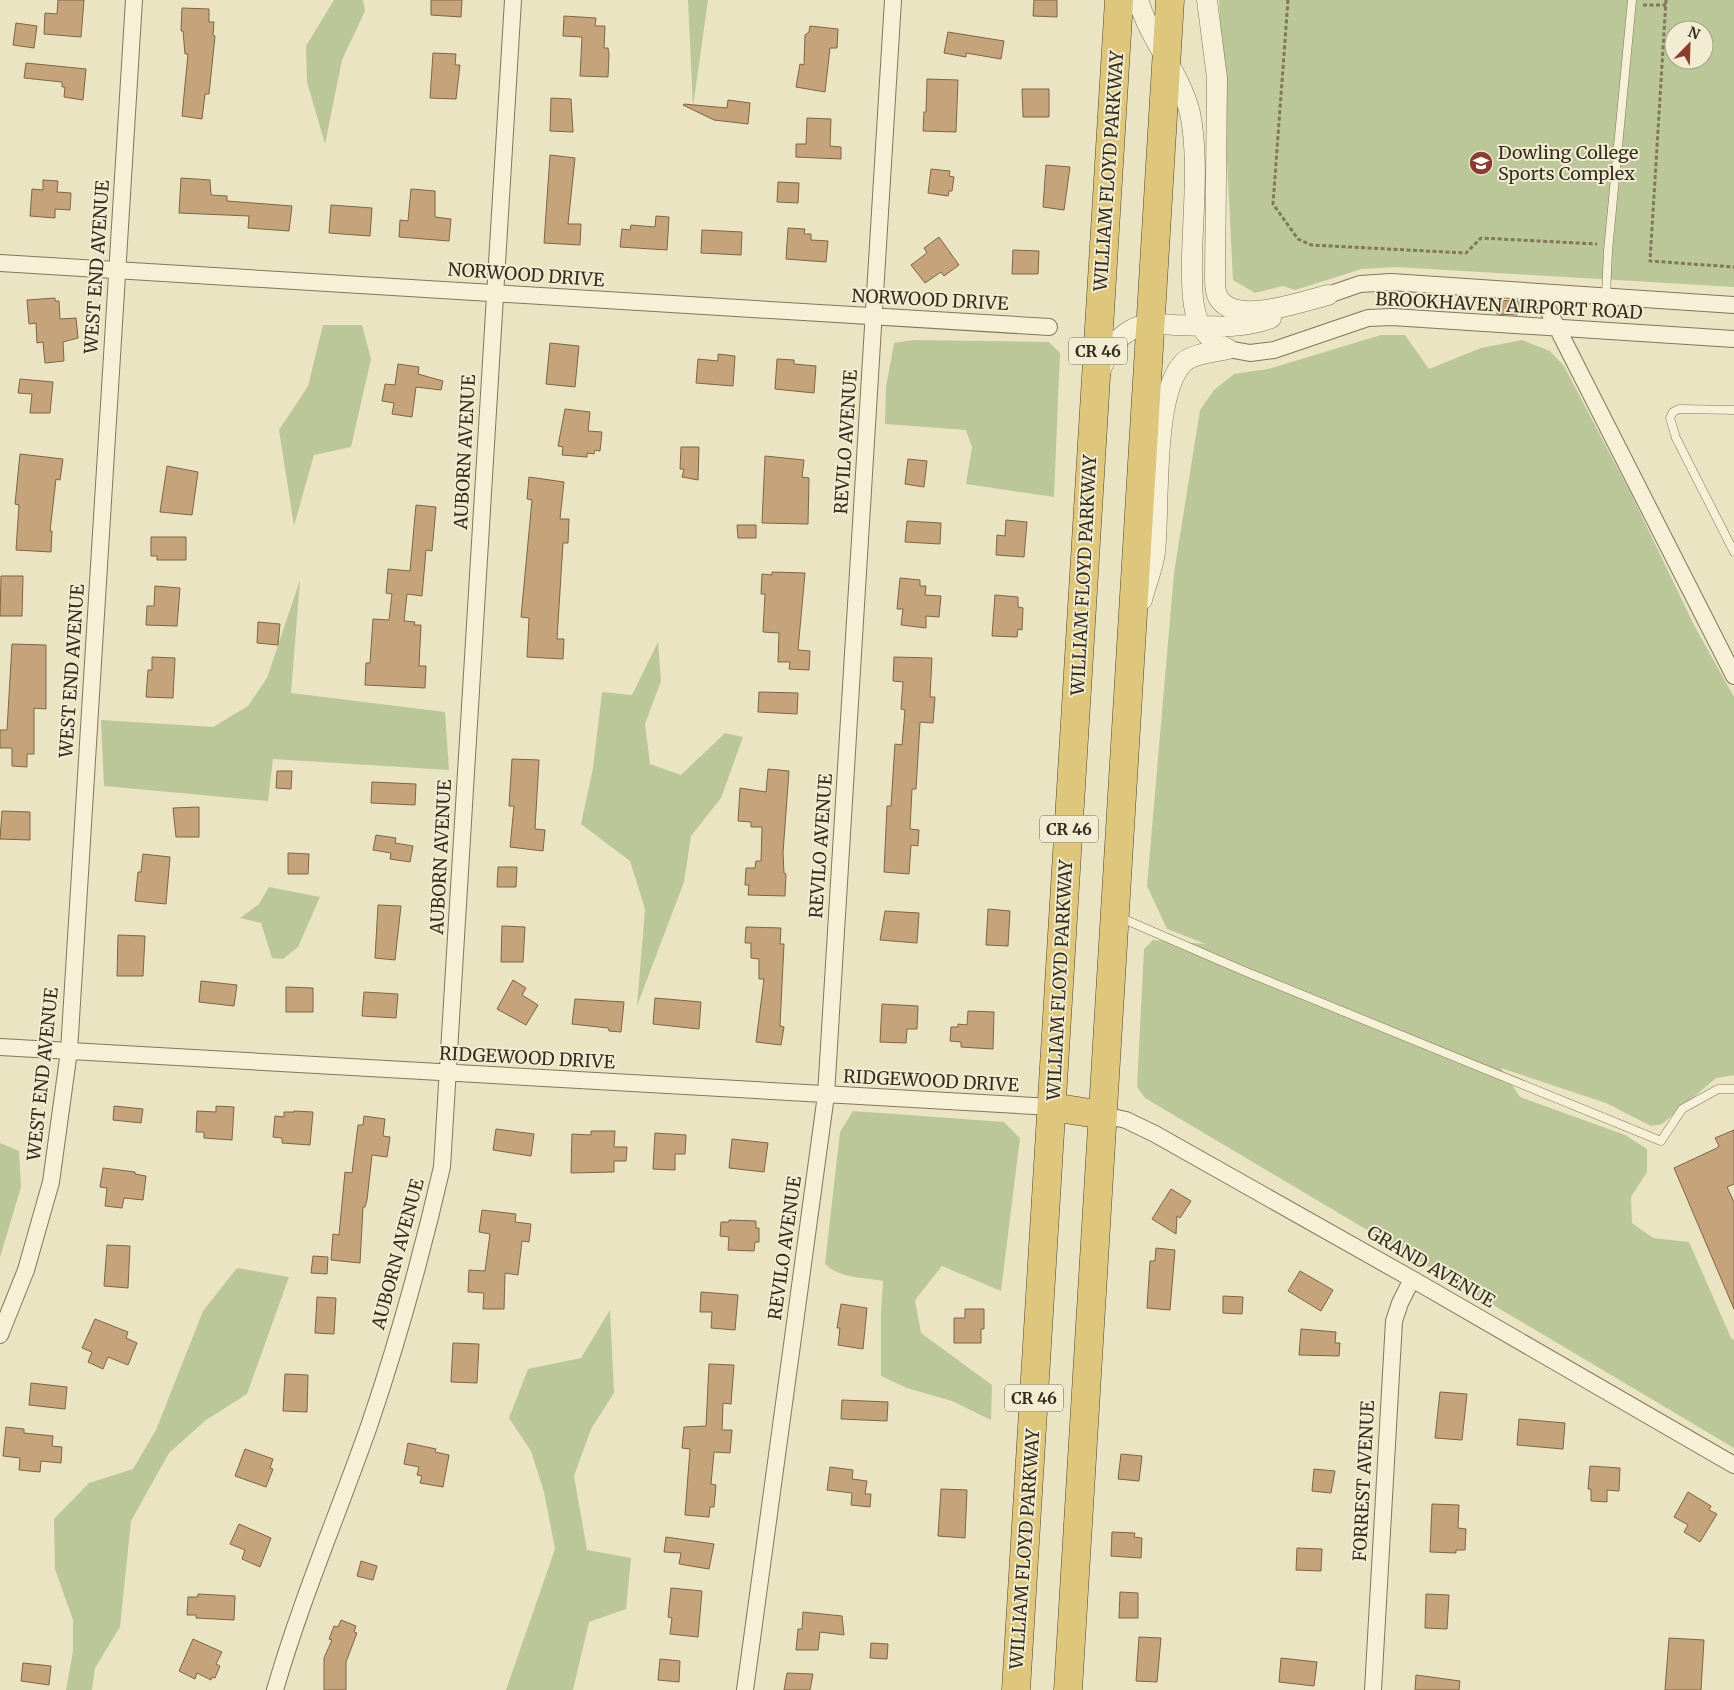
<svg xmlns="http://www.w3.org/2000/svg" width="1734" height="1690" viewBox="0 0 1734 1690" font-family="Merriweather,serif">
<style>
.green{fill:#bbc798;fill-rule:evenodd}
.building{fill:#c5a47c;stroke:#7f6444}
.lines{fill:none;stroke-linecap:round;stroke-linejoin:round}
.service-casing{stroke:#82765c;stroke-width:9}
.minor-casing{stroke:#82765c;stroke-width:18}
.tertiary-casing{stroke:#82765c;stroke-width:21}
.trunk-casing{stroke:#514330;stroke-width:29}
.path{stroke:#82765c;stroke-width:3;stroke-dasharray:4 2.5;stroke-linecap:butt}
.service{stroke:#f5f0d6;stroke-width:8}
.minor{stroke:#f5f0d6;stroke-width:16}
.tertiary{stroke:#f5f0d6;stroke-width:20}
.trunk{stroke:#dec67c;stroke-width:28}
.labels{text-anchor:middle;stroke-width:4;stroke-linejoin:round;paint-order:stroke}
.shield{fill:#f2edd2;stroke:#6d6654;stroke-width:1}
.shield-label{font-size:16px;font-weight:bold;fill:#342c1e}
.poi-label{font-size:18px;fill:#342c1e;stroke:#f2edd2;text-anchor:start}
.street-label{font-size:18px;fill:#342c1e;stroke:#f2edd2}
</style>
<rect width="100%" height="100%" fill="#eae4c3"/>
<!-- green -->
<path class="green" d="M334 0H363L365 11 342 60 325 144 307 82 306 46Z
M688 0H708L693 107Z
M1219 0H1734V287L1396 267 1362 269 1295 290 1283 286 1255 293 1233 280ZM1674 30H1704V60H1674Z
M323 325H362L371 359 351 447 314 455 294 526 279 430 308 386Z
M1381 335H1405L1429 369 1481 348 1522 340 1550 351 1564 366 1632 496 1694 625 1734 697V1075L1716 1078 1662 1124 1651 1126 1606 1103 1501 1068 1520 1097 1625 1135 1647 1149V1172L1631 1197 1632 1223 1653 1238 1689 1242 1731 1338 1734 1340V1448L1145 1098 1137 1087 1144 949 1153 940 1206 944 1167 929 1147 886 1174 573 1200 410 1214 390 1234 374 1268 369Z
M914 340 1049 342 1060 353 1054 497 966 484 972 447 966 430 885 424 886 387 894 343Z
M300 580 291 693 445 712 449 770 273 759 268 801 104 786 101 720 213 727 248 706 267 678Z
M658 642 661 681 645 724 650 764 681 775 725 733 743 737 721 798 691 836 684 882 637 1006 645 909 630 861 581 824 593 768 602 692 632 695Z
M269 887 320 897 298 947 283 959 272 958 261 923 240 918 259 904Z
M853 1111 1004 1122 1020 1138 1001 1291 942 1266 915 1300 921 1333 992 1385 991 1420 952 1401 907 1388 881 1376V1314L883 1281C864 1277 840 1279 825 1264L840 1132Z
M0 1143 19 1151 21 1187 0 1257Z
M237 1268 289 1277 247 1394 206 1420 169 1453 131 1521 120 1627 95 1668 92 1690H66L73 1651V1620L55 1569 54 1519 89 1483 133 1469 156 1430 203 1311Z
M610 1310 614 1393 591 1429 574 1476 587 1550 631 1558 626 1609 589 1622 573 1690H506L555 1549 544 1492 531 1451 509 1418 528 1369 581 1358Z"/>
<!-- building -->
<path class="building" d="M58 0H84L81 37 44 34 45 13 57 14Z
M431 0H462L461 17 431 15Z
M1034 0H1057V17L1033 16Z
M182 8 209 9V22H214L213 35 215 36 209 94H205L202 119 182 116 188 54H185L183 31H181Z
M564 16 596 18 595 26H605L604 48H608L609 54 608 77 580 76 582 37 563 36Z
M16 23 37 26 34 48 13 45Z
M810 26 838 29 837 48H830L825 92 796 87 800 64 804 65 805 35 809 32Z
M948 32 1004 41 1001 59 966 53V57L944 53Z
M433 53 456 54 455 65H460L456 99 430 98Z
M26 63 86 69 83 100 64 97 65 87H62V82L24 78Z
M927 79 958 80 956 132 923 131 924 112H926Z
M1022 89H1049V117H1023Z
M551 98 571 99 573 132 550 131Z
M728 100 750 103 748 124 714 120 683 105 684 104 727 108Z
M807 118 831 119 830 146 841 147V159L796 157V144H806Z
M550 155 575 158 568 224H581L580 245 544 243Z
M1046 165 1070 167 1064 210 1043 207Z
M931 169 950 171 949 176 954 177 952 191H949L948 196 928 193Z
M181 178 210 180 211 195 227 196V201L292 206 289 231 248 228 249 216 179 213Z
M43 180 58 181 57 192 71 193 70 210 55 209V218L30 216 32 189 43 190Z
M778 182 799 183 798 203 777 202Z
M411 189 435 191V217L451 219 449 241 399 237 400 220 408 221Z
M331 205 372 208 370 236 329 233Z
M656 216 669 217 667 250 620 247 622 229 630 230 631 225 655 227Z
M788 228 805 229 804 234H811V240L828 241 826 262 786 259Z
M702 230 742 232 741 255 701 253Z
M939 237 959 265 944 276 941 272 925 283 911 265 927 253 924 248Z
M1013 250 1039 251 1038 274H1012Z
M55 298V301H59L60 319 76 318 78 338 63 342 64 361 45 363 43 342 37 343 36 323 29 324 27 300Z
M1497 300 1533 302 1538 311 1517 313V315L1497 314Z
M550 343 579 346 575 387 546 384Z
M718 354 735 356 733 386 696 383 698 359 718 361Z
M777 359 794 360V364L816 366 814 393 775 389Z
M398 364 419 367 418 374 443 381 441 390 416 387 412 417 392 414 394 403 382 401 385 384 395 385Z
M20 379 53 382 50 413H30L32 394 18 393Z
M565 409 590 412 588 431 602 432 600 451 595 450 594 454 587 453V457L562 455 563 447 558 446Z
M681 447H699L698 480 682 477 684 469H680Z
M20 454 63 459 60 480 56 479 50 531H52L51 552 16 550 19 505 15 504Z
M765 456 804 460 802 477 809 478 808 524 762 523Z
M908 459 927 461 924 487 905 484Z
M167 466 198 472 192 515 160 512Z
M529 477 564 482 560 519H569L568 543H563L557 639H564L563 659 527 657 529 618 521 617 532 500 527 499Z
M416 505 436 507 432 551 426 550 422 596 407 594 404 621 415 622 414 625H421L419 666H426L425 688 365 685 366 663H370L373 619 389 620 392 594 386 593 388 569 410 571Z
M1006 520 1027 522 1024 557 996 555 997 535 1005 536Z
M907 521 941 523 940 544 905 542Z
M737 525H756V538H738Z
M151 537H186V560H157V556H151Z
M772 572 805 573 798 650 810 651 809 670 789 669 790 662H778L779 633 763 632 765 594H761L762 574 772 575Z
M1 576H23L22 616H0Z
M900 578 920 580V586H926L925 595 941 596 939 617 926 616V628L901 625 903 609H897Z
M155 586 180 588 177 626 146 625 147 606H154Z
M995 595 1018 597V607L1023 608 1022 630 1018 629 1017 637 992 636Z
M258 622 280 624 278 645 257 643Z
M12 644 46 645V709L34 708V754H27V767L12 766V748H0V730H7Z
M152 657 175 658 173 698 146 697 148 670H152Z
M894 657 932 658 930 697H935L933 723 920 722 916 789H912L910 829 919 830 918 846 911 845 909 874 884 872 887 806H891L895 744 902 745 905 710 901 709 903 682 893 681Z
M759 692 798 693 797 714 758 712Z
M512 759 539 760 535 829 545 830 543 851 510 847 514 806H509Z
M768 769 789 771 783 853 784 873 786 874 785 896 748 895 749 885H745L746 868H755L756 861H761L762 827H751V822L738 821 740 788 766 792Z
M277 771H292L291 789 276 788Z
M372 782 416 784 415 805 371 803Z
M199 807V837H176L173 808Z
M2 811 30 812V840L0 839Z
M376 835 396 838 395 843 413 846 410 862 390 859 391 853 373 850Z
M288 853 309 854 308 874H288Z
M143 854 170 857 166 904 135 901 138 872H141Z
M498 867H517L516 887H497Z
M378 905 401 906 395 960 375 958Z
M988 909 1010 911 1008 946 986 945Z
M885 911 919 913 917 943 880 940Z
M502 926 525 927 523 962H501Z
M746 927 781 928 780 944H784L780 1026 784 1027 781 1045 756 1042 764 979H759V959L751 958V943H745Z
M118 935 145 936 143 976H117Z
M513 980 526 988 522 995 538 1005 526 1025 497 1009Z
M201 981 237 985 234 1006 199 1002Z
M286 987 313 988V1012H286Z
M364 992 398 994 396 1018 362 1016Z
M655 998 701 1002 699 1029 653 1024Z
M575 999 624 1002 621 1032 609 1031 608 1028 572 1024Z
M882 1004 918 1006 917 1029H907L906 1043 880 1042Z
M968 1011 994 1012 993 1049 961 1047V1042L950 1041 951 1027H958V1024L967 1025Z
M114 1106 143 1109 141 1123 113 1120Z
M216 1106 234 1107 232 1140 204 1138V1132H196L197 1111 216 1112Z
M294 1111 313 1112 310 1145 282 1143V1138L273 1137 275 1116 284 1117V1112H294Z
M364 1116 385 1119 383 1136 390 1137 387 1157 372 1155 367 1200 365 1207H363L360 1263 331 1260 333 1234 339 1235 345 1172 352 1173 358 1125H363Z
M496 1129 534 1134 531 1156 493 1150Z
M1734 1130V1184L1727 1187 1734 1202V1309L1674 1168 1717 1148 1719 1146 1715 1138Z
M591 1131H615L614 1147H627L626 1161H614V1172L571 1173 572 1134 591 1135Z
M655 1133 686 1135 685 1154H675V1170L653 1169Z
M732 1139 768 1143 764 1172 729 1168Z
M103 1168 135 1172V1174L146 1176 143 1200 124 1198 122 1208 105 1206 107 1188 100 1187Z
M1171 1189 1191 1201 1180 1218 1177 1216 1176 1234 1152 1219Z
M482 1210 516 1214 515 1222 531 1224 529 1242 522 1241 518 1275 505 1273 504 1309H483L484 1293 468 1292 469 1270 485 1271 490 1234 479 1232Z
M729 1220 756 1221V1228H759V1242H755L754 1251 728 1250 729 1237 720 1236 721 1222H729Z
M107 1245 130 1246 128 1288 104 1286Z
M1156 1248 1175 1250 1170 1310 1147 1308 1150 1261H1155Z
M313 1256 328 1257 327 1274 311 1273Z
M1300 1271 1333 1290 1321 1311 1288 1291Z
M701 1292 738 1295 735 1330 711 1328 712 1312H700Z
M1223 1296 1243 1297 1242 1314 1223 1313Z
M317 1297 336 1298 334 1334 315 1333Z
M841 1304 867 1308 863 1349 838 1345 840 1328H837Z
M965 1309H984V1329H981V1343H954V1318H965Z
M95 1319 128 1332 126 1338 137 1343 128 1365 108 1357 103 1369 88 1362 92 1352 82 1348Z
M1301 1329 1336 1332 1335 1343H1340L1339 1356 1299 1355Z
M453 1343 479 1344 477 1383 451 1382Z
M709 1364 734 1365 731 1404 723 1403 722 1430H732L730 1453 714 1452 711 1484 716 1485 714 1507H710L709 1517 685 1515 690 1449 682 1448 684 1427 706 1426Z
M285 1374 308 1375 307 1412 283 1411Z
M31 1383 67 1387 65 1409 29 1405Z
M1440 1392 1467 1394 1462 1440 1435 1438Z
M842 1400 888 1402 887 1421 841 1419Z
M1519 1419 1565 1423 1563 1449 1517 1445Z
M6 1427 24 1429V1433L53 1436 52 1446 62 1447 61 1463 41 1461 40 1472 19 1470 20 1458 3 1456Z
M408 1443 436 1449 435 1452 449 1455 443 1487 420 1483 422 1476 417 1475 419 1467 404 1464Z
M245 1449 273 1459 270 1468 273 1469 266 1487 235 1476Z
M1121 1454 1142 1456 1139 1481 1118 1479Z
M1590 1466 1620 1468 1619 1491 1607 1490V1502L1591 1501V1489H1588Z
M830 1467 853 1470 852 1479 867 1481 865 1494H871L870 1507 851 1505 852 1493 827 1490Z
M1314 1469 1335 1471 1331 1493 1312 1491Z
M941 1489 967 1490 965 1538 938 1536Z
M1688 1492 1711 1506 1709 1510 1717 1514 1700 1542 1684 1532 1688 1525 1674 1517Z
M1432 1504 1459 1505 1458 1528 1466 1529 1465 1550H1456V1553L1430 1552Z
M239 1524 271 1538 260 1567 242 1559 245 1550 230 1544Z
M1112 1532 1135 1533 1134 1537 1142 1538 1141 1558 1111 1556Z
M666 1537 714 1544 709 1569 679 1564 681 1553 664 1552Z
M1297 1548 1322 1549 1321 1571 1296 1570Z
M361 1561 377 1566 373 1580 357 1576Z
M671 1588 702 1591 698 1637 670 1634 672 1618 668 1617Z
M1120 1592 1138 1593V1618H1119Z
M198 1594 235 1596 234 1620 196 1618V1615H187L188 1597H198Z
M1426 1594 1449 1595 1447 1629 1425 1628Z
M803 1612 842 1616 844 1635 820 1632 818 1650H796L798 1629H802Z
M341 1620 356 1626 354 1632 357 1633 346 1662V1690H324V1658L332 1640 329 1639 334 1626 338 1627Z
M1139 1637 1161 1638 1157 1682 1136 1681Z
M1669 1638 1704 1640 1701 1690H1665Z
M193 1639 222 1652 216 1664 220 1666 215 1678 212 1677 211 1680 197 1673 195 1679 179 1671Z
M871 1643 888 1644 887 1659 870 1658Z
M1281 1658 1317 1662 1314 1686 1279 1682Z
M660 1659 680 1661 679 1682 658 1680Z
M23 1663 51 1666 49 1685 21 1681Z
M787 1673 813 1674 810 1690H784Z
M1416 1675 1460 1681 1459 1690H1415Z"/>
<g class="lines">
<!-- service casing -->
<g class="service-casing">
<path id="service" d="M1606 296 1608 251 1632 0
M1734 410 1679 409 1673 412 1670 418 1676 438 1734 552
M1119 917 1244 971 1661 1141 1682 1109 1718 1089H1734"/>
</g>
<!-- minor casing -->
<g class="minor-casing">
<path id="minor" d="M0 263 1049 327
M1539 292 1734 676
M1328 295 1360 284 1391 282 1734 305
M1228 349 1250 353 1274 350 1368 318 1392 317 1734 339
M0 1047 1052 1107
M1103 1115 1126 1120 1155 1134 1412 1279 1734 1465
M0 1335 26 1270 51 1182 69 1051 134 0
M275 1690C301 1600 338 1514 369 1426 398 1341 422 1254 442 1167L513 0
M745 1690 826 1095 893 0
M1373 1690 1394 1321 1400 1303 1412 1279"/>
</g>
<!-- tertiary casing -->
<g class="tertiary-casing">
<path id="tertiary" d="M1138 0C1150 40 1180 73 1190 113 1199 156 1193 213 1192 257 1192 276 1191 300 1197 318 1202 332 1214 343 1228 349
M1207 0 1217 78 1215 278C1215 284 1215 292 1218 297 1234 327 1303 301 1328 295
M1100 372C1106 356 1114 339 1131 330 1144 322 1161 324 1176 325 1207 326 1241 330 1271 318
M1142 600C1146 584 1153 568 1155 552 1160 507 1152 393 1184 362 1194 353 1215 352 1228 349"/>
</g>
<!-- trunk casing -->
<g class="trunk-casing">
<path id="trunk" d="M1052 1107 1103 1115
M1016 1690 1119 0
M1068 1690 1170 0"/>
</g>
<!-- path -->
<path class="path" d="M1288 0 1273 204 1298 239 1311 245 1466 253 1481 238 1597 244
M1666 0 1650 261 1734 267
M1643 5H1666"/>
<!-- service -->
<use href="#service" class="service"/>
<!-- minor -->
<use href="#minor" class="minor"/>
<!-- tertiary -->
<use href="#tertiary" class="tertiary"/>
<!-- trunk -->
<use href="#trunk" class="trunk"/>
</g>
<!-- icons -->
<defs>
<g id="university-disc" transform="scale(1.25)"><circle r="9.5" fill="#8c3d31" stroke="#f2edd2"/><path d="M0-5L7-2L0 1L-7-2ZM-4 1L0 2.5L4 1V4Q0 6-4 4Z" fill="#fff"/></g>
</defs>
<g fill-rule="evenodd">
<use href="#university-disc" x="1481" y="163"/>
</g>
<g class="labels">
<!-- shield labels -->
<g class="shield">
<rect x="1069" y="337.5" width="58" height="27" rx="4"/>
<rect x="1040" y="815.5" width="58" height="27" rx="4"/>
<rect x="1005" y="1384.5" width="58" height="27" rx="4"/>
</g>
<g class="shield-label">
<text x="1098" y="357">CR 46</text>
<text x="1069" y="835">CR 46</text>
<text x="1034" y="1404">CR 46</text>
</g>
<!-- poi labels -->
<g class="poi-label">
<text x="1498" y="159">Dowling College<tspan x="1498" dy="21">Sports Complex</tspan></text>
</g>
<!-- street labels -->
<g class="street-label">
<text transform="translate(1109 171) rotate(-86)" y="6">WILLIAM FLOYD PARKWAY</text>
<text transform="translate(97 267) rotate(-86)" y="6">WEST END AVENUE</text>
<text transform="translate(526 275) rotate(4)" y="6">NORWOOD DRIVE</text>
<text transform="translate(930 300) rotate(3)" y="6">NORWOOD DRIVE</text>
<text transform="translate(1509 306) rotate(3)" y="6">BROOKHAVEN AIRPORT ROAD</text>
<text transform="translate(846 442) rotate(-86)" y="6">REVILO AVENUE</text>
<text transform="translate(465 452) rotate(-87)" y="6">AUBORN AVENUE</text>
<text transform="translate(1084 575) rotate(-87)" y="6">WILLIAM FLOYD PARKWAY</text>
<text transform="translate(72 671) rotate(-86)" y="6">WEST END AVENUE</text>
<text transform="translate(821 846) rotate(-86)" y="6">REVILO AVENUE</text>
<text transform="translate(441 857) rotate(-87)" y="6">AUBORN AVENUE</text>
<text transform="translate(1060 980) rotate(-87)" y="6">WILLIAM FLOYD PARKWAY</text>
<text transform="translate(527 1058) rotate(3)" y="6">RIDGEWOOD DRIVE</text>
<text transform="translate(43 1074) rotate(-84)" y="6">WEST END AVENUE</text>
<text transform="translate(931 1081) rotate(3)" y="6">RIDGEWOOD DRIVE</text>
<text transform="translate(785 1248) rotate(-82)" y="6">REVILO AVENUE</text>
<text transform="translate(398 1254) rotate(-75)" y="6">AUBORN AVENUE</text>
<text transform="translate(1431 1267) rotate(30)" y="6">GRAND AVENUE</text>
<text transform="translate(1364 1481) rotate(-87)" y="6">FORREST AVENUE</text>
<text transform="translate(1025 1549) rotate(-86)" y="6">WILLIAM FLOYD PARKWAY</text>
</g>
</g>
<!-- north arrow -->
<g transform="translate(1689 45) rotate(23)"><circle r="24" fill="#f2edd2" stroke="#a6a08a"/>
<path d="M0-4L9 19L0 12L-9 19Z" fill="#8c3d31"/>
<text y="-8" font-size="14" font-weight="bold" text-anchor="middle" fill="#342c1e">N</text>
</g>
</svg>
